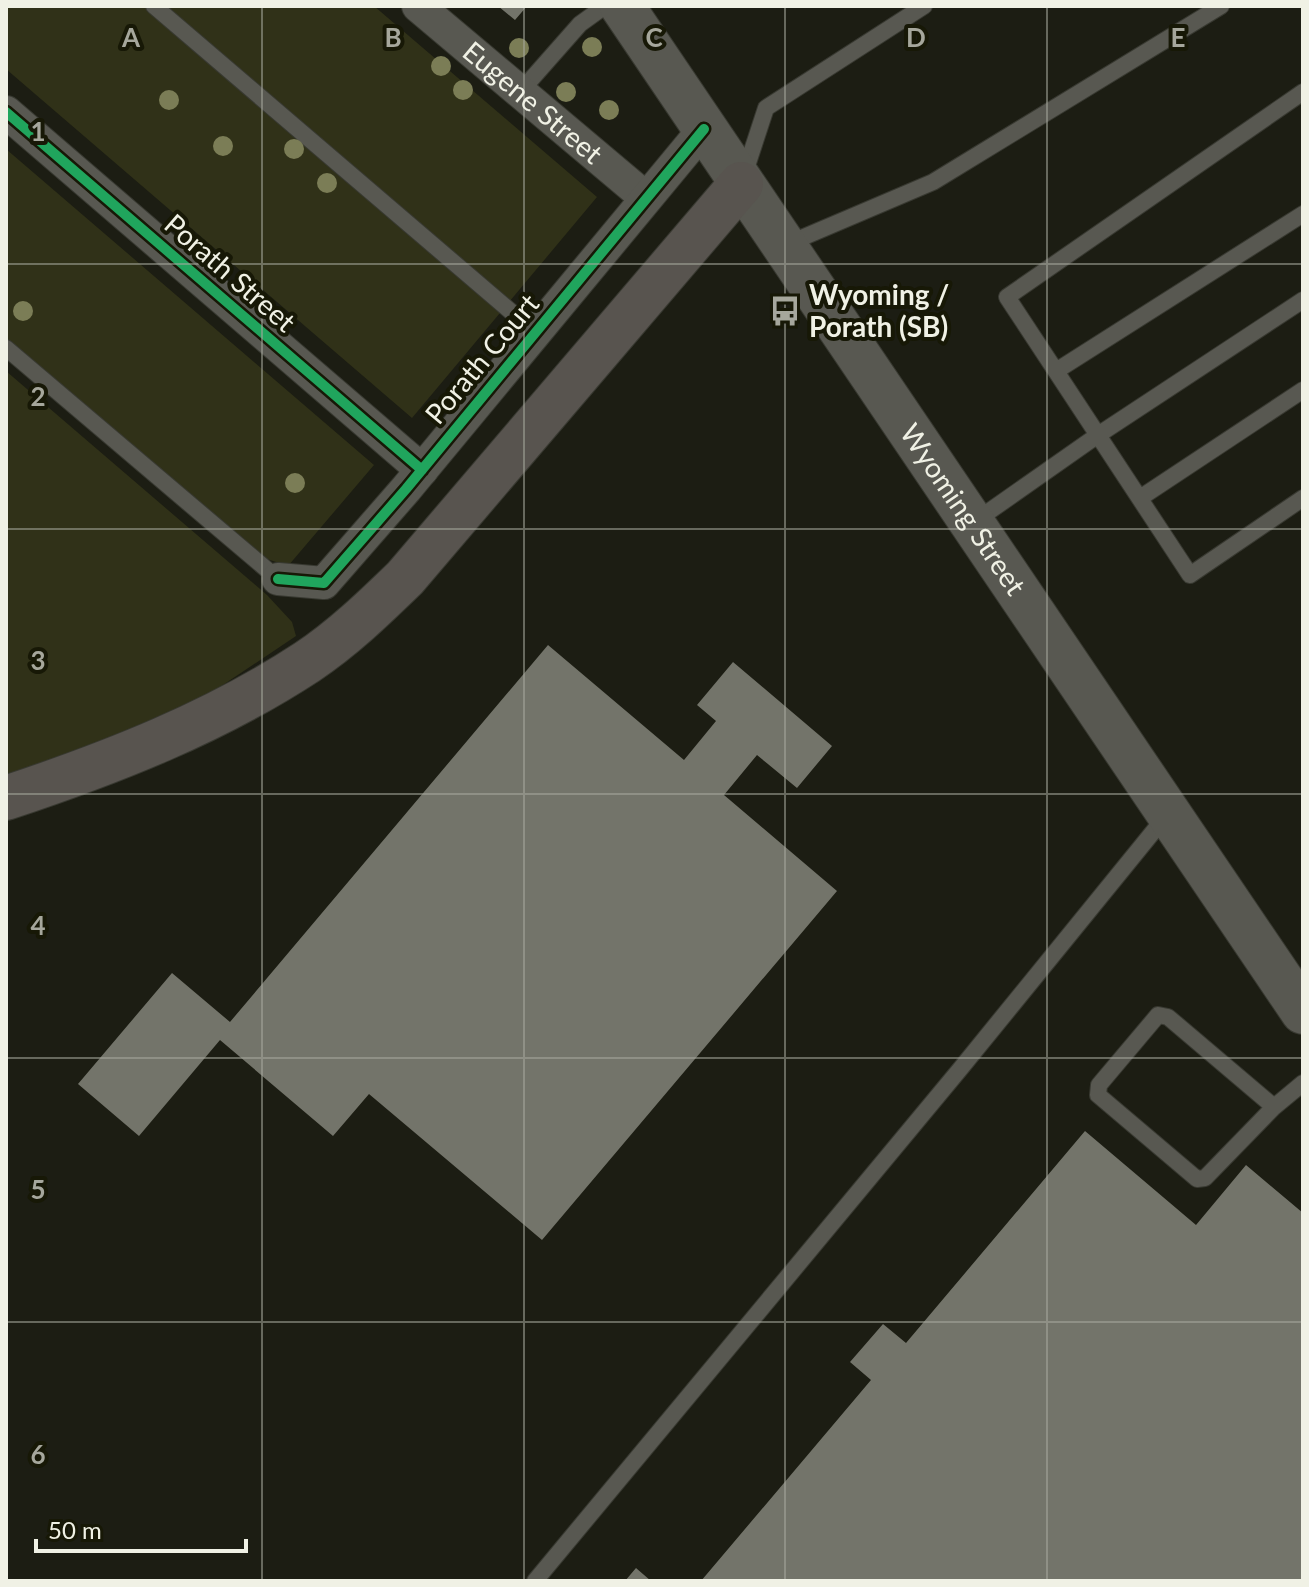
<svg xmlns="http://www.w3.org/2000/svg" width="1309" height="1587" viewBox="0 0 1309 1587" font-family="Lato,sans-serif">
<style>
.green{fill:#303118}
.building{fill:#73746a}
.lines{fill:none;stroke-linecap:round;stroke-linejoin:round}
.service-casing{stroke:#383931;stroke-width:18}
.minor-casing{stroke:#383931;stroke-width:34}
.secondary-casing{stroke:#383931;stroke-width:46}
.motorway-casing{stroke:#383931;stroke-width:46}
.service{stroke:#585851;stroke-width:16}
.minor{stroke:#585851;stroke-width:32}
.secondary{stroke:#585851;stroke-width:44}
.motorway{stroke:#58544f;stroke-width:44}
.cycleway-casing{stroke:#171806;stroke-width:15}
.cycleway{stroke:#20a55d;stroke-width:10}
.tree{fill:#7b7d56}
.grid{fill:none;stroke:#a6a79c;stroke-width:2;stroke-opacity:0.55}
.labels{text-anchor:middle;stroke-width:8;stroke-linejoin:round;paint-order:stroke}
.street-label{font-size:28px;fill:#f0f1e5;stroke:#171806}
.poi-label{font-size:28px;font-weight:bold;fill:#f0f1e5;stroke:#171806;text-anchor:start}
.grid-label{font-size:26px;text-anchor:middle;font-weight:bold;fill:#a6a79c;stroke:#171806;stroke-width:8;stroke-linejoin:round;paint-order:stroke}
</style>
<rect width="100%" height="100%" fill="#1c1d13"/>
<!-- green -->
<path class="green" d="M6 6H374L597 197 412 418 6 69Z
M6 149 374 465 288 566 261 557 6 343Z
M6 371 267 595 292 622 296 636 199 701 112 741 6 775Z"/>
<!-- building -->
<path class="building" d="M498 6H527L515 20Z
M548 645 684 760 716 721 697 705 733 662 832 746 797 788 757 755 724 795 837 891 542 1240 369 1094 333 1136 220 1040 139 1136 78 1084 172 973 230 1022Z
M1085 1131 1196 1225 1246 1165 1303 1213V1581H701L871 1380 850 1362 883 1324 906 1343Z
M636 1568 651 1581H625Z"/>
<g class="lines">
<!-- service casing -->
<g class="service-casing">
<path id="service" d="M154 6 536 333
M520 92 580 24 605 6
M1303 92 1007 297 1190 575 1303 498
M744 175 766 108 924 6
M785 245 933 182 1221 6
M6 348 278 579
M1056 371 1303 214
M1140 498 1303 390
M974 522 1098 435 1303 300
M1274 1107 1168 1017 1158 1015 1099 1085 1098 1095 1197 1179 1205 1178 1274 1107 1303 1083
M535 1581 961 1068 1166 816"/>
</g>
<!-- minor casing -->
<g class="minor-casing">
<g id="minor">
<path id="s1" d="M418 6 646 198"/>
<path d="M6 112 422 470"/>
<path d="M278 579 324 583 406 489 704 129"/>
</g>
</g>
<!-- secondary casing -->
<g class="secondary-casing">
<g id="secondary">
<path id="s2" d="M622 6 1303 1012"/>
</g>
</g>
<!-- motorway casing -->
<g class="motorway-casing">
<path id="motorway" d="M6 798C111 763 214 723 307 662 343 638 374 608 405 578L741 184"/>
</g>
<!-- service -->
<use href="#service" class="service"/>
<!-- minor -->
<use href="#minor" class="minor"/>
<!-- secondary -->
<use href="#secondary" class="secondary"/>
<!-- motorway -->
<use href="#motorway" class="motorway"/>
<!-- cycleway casing -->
<g class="cycleway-casing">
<path id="cycleway" d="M6 112 422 470
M278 579 324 583 406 489 704 129"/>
</g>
<!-- cycleway -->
<use href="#cycleway" class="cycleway"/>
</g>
<!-- trees -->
<g class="tree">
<circle cx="592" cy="47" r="10"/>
<circle cx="519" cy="48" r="10"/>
<circle cx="441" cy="66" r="10"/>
<circle cx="463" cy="90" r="10"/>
<circle cx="566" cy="92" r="10"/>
<circle cx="169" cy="100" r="10"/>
<circle cx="609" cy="110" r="10"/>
<circle cx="223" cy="146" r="10"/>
<circle cx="294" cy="149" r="10"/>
<circle cx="327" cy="183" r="10"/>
<circle cx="23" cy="311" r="10"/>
<circle cx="295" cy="483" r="10"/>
</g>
<!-- grid -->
<path class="grid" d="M262 6V1581M524 6V1581M785 6V1581M1047 6V1581M6 264H1303M6 529H1303M6 794H1303M6 1058H1303M6 1322H1303"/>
<!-- icons -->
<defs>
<g id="bus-bare" transform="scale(2.4)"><path d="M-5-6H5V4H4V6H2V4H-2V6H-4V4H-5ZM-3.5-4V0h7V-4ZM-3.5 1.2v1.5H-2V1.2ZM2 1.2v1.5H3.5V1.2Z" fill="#a6a79c" stroke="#171806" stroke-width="2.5" paint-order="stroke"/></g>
</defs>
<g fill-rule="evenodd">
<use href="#bus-bare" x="785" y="311"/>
</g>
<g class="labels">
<!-- street labels -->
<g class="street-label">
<text dy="10" stroke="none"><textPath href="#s1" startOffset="150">Eugene Street</textPath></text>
<text transform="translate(230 273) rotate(41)" y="10">Porath Street</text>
<text transform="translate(482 359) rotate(-50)" y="10">Porath Court</text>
<text dy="10" stroke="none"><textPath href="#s2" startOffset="608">Wyoming Street</textPath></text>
</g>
<!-- poi labels -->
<g class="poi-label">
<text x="809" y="305">Wyoming /<tspan x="809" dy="32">Porath (SB)</tspan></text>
</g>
</g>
<g class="grid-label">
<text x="131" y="47">A</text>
<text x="393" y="47">B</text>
<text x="654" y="47">C</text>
<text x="916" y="47">D</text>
<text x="1178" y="47">E</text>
<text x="38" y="141">1</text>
<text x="38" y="406">2</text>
<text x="38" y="670">3</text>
<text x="38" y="935">4</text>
<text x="38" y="1199">5</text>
<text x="38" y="1464">6</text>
</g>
<!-- border -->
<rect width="1309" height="1587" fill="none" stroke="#f0f1e5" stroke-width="16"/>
<!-- scale -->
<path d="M36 1539v12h210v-12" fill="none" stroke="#f0f1e5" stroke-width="4"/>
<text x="48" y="1539" font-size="24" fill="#f0f1e5" stroke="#171806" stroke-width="6" paint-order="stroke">50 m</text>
</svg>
